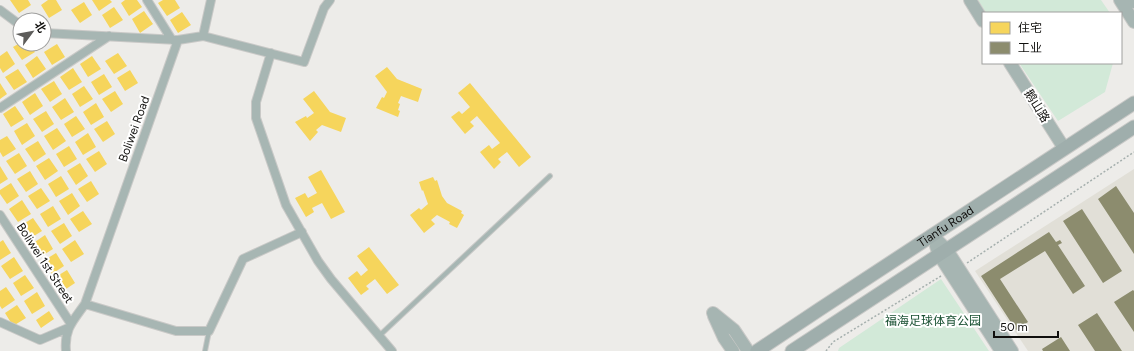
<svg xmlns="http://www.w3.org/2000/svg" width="1134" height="351" viewBox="0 0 1134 351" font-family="Figtree,'Noto Sans SC',sans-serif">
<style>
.built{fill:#e1dfd7}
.green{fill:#d2e9d8}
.homes{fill:#f6d55c}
.industry{fill:#8c8c6e}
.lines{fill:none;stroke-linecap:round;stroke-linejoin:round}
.lane-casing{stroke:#c9c9c7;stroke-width:6}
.street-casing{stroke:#c9c9c7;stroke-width:10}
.secondary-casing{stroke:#c9c9c7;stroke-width:14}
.primary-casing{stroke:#c9c9c7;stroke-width:15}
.path{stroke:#a5afad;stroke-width:1.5;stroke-dasharray:2 2;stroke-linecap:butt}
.lane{stroke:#a7b6b3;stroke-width:4}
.street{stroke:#a7b6b3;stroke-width:8}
.secondary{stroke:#a6b5b2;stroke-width:12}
.primary{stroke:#9faeac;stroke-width:13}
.labels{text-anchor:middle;stroke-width:4;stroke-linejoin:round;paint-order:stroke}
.street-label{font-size:12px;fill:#100f0d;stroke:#fff}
.park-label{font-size:12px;fill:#174f31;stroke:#fff}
</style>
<rect width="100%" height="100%" fill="#edece9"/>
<!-- built -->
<path class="built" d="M1134 169V351H1028L975 271Z"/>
<!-- green -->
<path class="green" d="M978 0H1101L1110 13H986Z
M1019 63H1113L1105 92 1058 121Z
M941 279 989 351H838L839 348Z"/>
<!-- homes -->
<path class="homes" d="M10 0H28L31 5 19 13Z
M48 0H56L62 10 49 18 41 5Z
M92 0H110L112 2 99 11Z
M125 0H137L142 7 129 16 121 3Z
M163 0H175L180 8 167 16 158 3Z
M84 2 92 15 80 23 71 10Z
M114 7 123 20 110 28 102 15Z
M144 11 153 24 140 33 132 19Z
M182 12 191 25 178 33 170 20Z
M20 43V44H29L35 52 22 60 13 47Z
M57 44 65 57 52 65 44 52Z
M7 51 15 64 3 73 0 68V56Z
M118 53 127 66 114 74 105 61Z
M37 56 46 69 33 78 25 65Z
M92 56 101 69 88 77 80 64Z
M387 67 397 79 422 89 418 102 401 96 398 103 400 104 398 110 400 111 398 117 376 108 382 97 384 98 387 92 375 76Z
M73 68 82 82 69 90 60 77Z
M18 69 27 82 14 90 5 77Z
M130 70 138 83 125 91 117 78Z
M104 74 112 87 99 95 91 82Z
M54 81 62 94 50 102 41 89Z
M0 83 7 94 0 99Z
M470 83 531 157 519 167 507 152 498 159 501 162 494 169 480 152 489 145 492 149 500 143 477 116 470 122 474 126 465 134 451 117 459 111 462 114 470 107 458 93Z
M84 86 93 99 80 107 72 94Z
M115 91 123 104 111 112 102 99Z
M314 91 330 112 346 118 341 132 322 125 316 130 318 132 310 141 295 122 306 116 307 118 314 113 303 99Z
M35 93 43 106 30 115 22 102Z
M65 98 74 112 61 120 52 107Z
M96 103 104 117 91 125 83 112Z
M15 106 24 119 11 127 3 114Z
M46 111 54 124 42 132 33 119Z
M76 116 85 129 72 137 64 124Z
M107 121 115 134 103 142 94 129Z
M27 123 35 136 22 145 14 131Z
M57 128 66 141 53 150 44 136Z
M88 133 96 147 83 155 75 142Z
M7 136 16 149 3 157 0 152V140Z
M38 141 46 154 34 162 25 149Z
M69 146 77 159 64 167 56 154Z
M99 151 107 164 95 172 86 159Z
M19 153 27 166 15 174 6 161Z
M49 158 58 171 45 180 36 166Z
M80 163 88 176 76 185 67 171Z
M0 166 8 179 0 184Z
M321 170 345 212 331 219 322 203 312 208 314 212 306 217 295 198 305 193 308 198 317 193 308 177Z
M30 171 38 184 26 192 17 179Z
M61 176 69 189 56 197 48 184Z
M433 177 435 181 437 180 442 196 447 203 462 211 461 213 464 215 457 228 449 224 450 222 437 215 431 220 435 224 424 233 410 215 419 208 421 210 428 204 423 190 422 191 419 182Z
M91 181 99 194 87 202 78 189Z
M11 183 19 196 7 204 0 194V190Z
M41 188 50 201 37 209 28 196Z
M72 193 80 206 68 215 59 201Z
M22 200 31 214 18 222 9 209Z
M53 206 61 219 48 227 40 214Z
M83 211 92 224 79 232 70 219Z
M33 218 42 231 29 239 20 226Z
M64 223 72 236 60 244 51 231Z
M45 235 53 249 40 257 32 244Z
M3 240 11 253 0 260V242Z
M75 240 84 254 71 262 62 249Z
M369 247 399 285 387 294 375 279 366 286 369 289 361 295 348 278 357 271 361 276 368 270 357 256Z
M56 253 64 266 52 274 43 261Z
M14 257 23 271 10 279 1 266Z
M67 270 75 283 63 291 54 278Z
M25 275 34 288 21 296 13 283Z
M6 287 15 300 2 309 0 306V291Z
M37 292 45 306 32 314 24 301Z
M17 305 26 318 13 326 5 313Z
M49 311 54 319 41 328 36 320Z"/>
<!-- industry -->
<path class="industry" d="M1116 186 1134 213V254L1098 199Z
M1082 209 1122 271 1103 283 1063 221Z
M1049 232 1056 242 1060 240 1062 243 1058 245 1085 286 1073 294 1045 251 1000 279 1028 322 1016 330 981 276Z
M1133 290 1134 291V332L1114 302Z
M1097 313 1122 351H1095L1078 325Z
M1061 337 1070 351H1043L1042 349Z"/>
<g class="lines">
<!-- lane casing -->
<g class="lane-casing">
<path id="lane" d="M379 336 550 176
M205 351 209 331"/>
</g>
<!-- street casing -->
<g class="street-casing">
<path id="street" d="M147 0 172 40
M0 10 20 25
M44 33 178 40 85 304C73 321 64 329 66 351
M203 36 211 0
M178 40 203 36 304 62 324 8 330 0
M271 53 256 102V118L286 205 318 261 331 279 392 351
M0 108 109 36
M0 215 71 324
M85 304 176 331H209L243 259 302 232
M0 322 40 340 68 328"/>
</g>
<!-- secondary casing -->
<g class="secondary-casing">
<path id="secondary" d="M970 0 983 21
M1120 0 1134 22
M1133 0 1134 2
M1010 63 1064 148
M932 235 947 250 1012 351
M936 246 939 255 1001 351
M713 313 734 330 748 351
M714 316 724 338 733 351"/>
</g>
<!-- primary casing -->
<g class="primary-casing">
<g id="primary">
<path id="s1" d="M757 351 820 309 1134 103"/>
<path d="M792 351 1134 127"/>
</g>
</g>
<!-- path -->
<path class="path" d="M967 263 1134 152
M826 351 833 342 941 276"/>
<!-- lane -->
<use href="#lane" class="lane"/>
<!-- street -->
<use href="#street" class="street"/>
<!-- secondary -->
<use href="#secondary" class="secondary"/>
<!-- primary -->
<use href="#primary" class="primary"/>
</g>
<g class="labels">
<!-- street labels -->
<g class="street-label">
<text transform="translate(1037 106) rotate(58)" y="4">鹅山路</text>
<text transform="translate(134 129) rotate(-70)" y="4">Boliwei Road</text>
<text dy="4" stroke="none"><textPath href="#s1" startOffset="226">Tianfu Road</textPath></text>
<text transform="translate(45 263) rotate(57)" y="4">Boliwei 1st Street</text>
</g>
<!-- park labels -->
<g class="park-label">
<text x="933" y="325">福海足球体育公园</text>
</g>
</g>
<!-- legend -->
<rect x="982" y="12" width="140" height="52" fill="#ffffff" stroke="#9f9f9e"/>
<rect x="990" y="22" width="20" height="12" fill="#f6d55c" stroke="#9f9f9e"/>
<text x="1018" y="32" font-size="12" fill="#100f0d">住宅</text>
<rect x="990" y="42" width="20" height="12" fill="#8c8c6e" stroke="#9f9f9e"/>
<text x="1018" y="52" font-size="12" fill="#100f0d">工业</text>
<!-- north arrow -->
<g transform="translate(32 32) rotate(58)"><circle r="19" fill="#ffffff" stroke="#9f9f9e"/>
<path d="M0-3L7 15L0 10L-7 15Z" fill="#5d5c5a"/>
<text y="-6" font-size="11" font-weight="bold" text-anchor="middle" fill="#100f0d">北</text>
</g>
<!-- scale -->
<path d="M994 331v6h64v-6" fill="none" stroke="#100f0d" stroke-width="2"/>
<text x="1000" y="331" font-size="12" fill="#100f0d" stroke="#ffffff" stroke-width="3" paint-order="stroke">50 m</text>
</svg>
